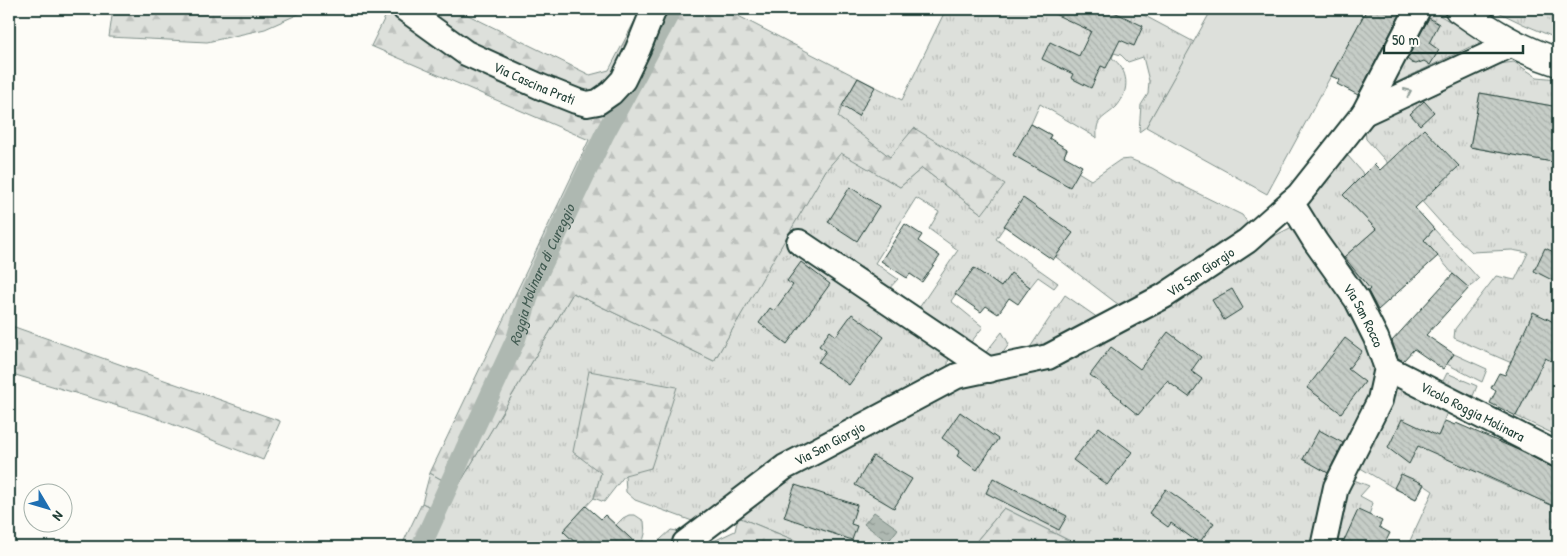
<svg xmlns="http://www.w3.org/2000/svg" width="1567" height="556" viewBox="0 0 1567 556" font-family="'Patrick Hand',sans-serif">
<style>
.grass{fill:url(#grass-tufts);stroke:#7e8e88}
.forest{fill:url(#forest-firs);stroke:#7e8e88}
.green{fill:#dde0db;stroke:#7e8e88}
.water{fill:url(#water-ripples);stroke:#75877f}
.lines{fill:none;stroke-linecap:round;stroke-linejoin:round}
.canal{stroke:#aeb8b1;stroke-width:20}
.building{fill:url(#building-back-hatch);stroke:#1f3d34}
.minor-casing{stroke:#1f3d34;stroke-width:28}
.major-casing{stroke:#1f3d34;stroke-width:31}
.minor{stroke:#fdfcf7;stroke-width:24}
.major{stroke:#fdfcf7;stroke-width:28}
.oneway{stroke:#8e9c96}
.labels{text-anchor:middle;stroke-width:4;stroke-linejoin:round;paint-order:stroke}
.street-label{font-size:14px;fill:#1f3d34;stroke:#fdfcf7}
.water-label{font-size:15px;font-style:italic;fill:#435c53;stroke:#fdfcf7}
</style>
<defs>
<pattern id="grass-tufts" width="24" height="20" patternUnits="userSpaceOnUse" patternTransform="scale(1.25)"><rect width="24" height="20" fill="#dde0db"/><path d="M3 7l-1-3M5 7V3M7 7l1-3M15 17l-1-3M17 17v-4M19 17l1-3" fill="none" stroke="#bdc1bd"/></pattern>
<pattern id="forest-firs" width="22" height="20" patternUnits="userSpaceOnUse" patternTransform="scale(1.25)"><rect width="22" height="20" fill="#dde0db"/><path d="M5 1l3.5 6h-7zM16 11l3.5 6h-7z" fill="#bdc1bd"/></pattern>
<pattern id="water-ripples" width="26" height="14" patternUnits="userSpaceOnUse" patternTransform="scale(1.25)"><rect width="26" height="14" fill="#aeb8b1"/><path d="M2 4q2-2 4 0t4 0M15 11q2-2 4 0t4 0" fill="none" stroke="#8d9791"/></pattern>
<pattern id="building-back-hatch" width="6" height="6" patternUnits="userSpaceOnUse" patternTransform="scale(1.25)"><rect width="6" height="6" fill="#c6cdc7"/><path d="M-1 5l2 2M0 0l6 6M5-1l2 2" fill="none" stroke="#aab1ac"/></pattern>
</defs>
<rect width="100%" height="100%" fill="#fdfcf7"/>
<filter id="ink" filterUnits="userSpaceOnUse"><feTurbulence type="fractalNoise" baseFrequency=".02" numOctaves="2"/><feDisplacementMap in="SourceGraphic" scale="10" xChannelSelector="R" yChannelSelector="G"/><feConvolveMatrix kernelMatrix="1 2 1 2 8 2 1 2 1" color-interpolation-filters="sRGB"/></filter>
<g filter="url(#ink)">
<!-- grass -->
<path class="grass" d="M946 9H1132L1194 42 1146 127 1139 132 1141 105 1148 94 1149 81 1143 57 1128 62 1121 55 1114 53 1112 58C1129 70 1130 90 1117 106 1112 112 1103 116 1099 122 1096 127 1097 133 1097 138L1040 104 1031 124 1051 135 1049 139 1067 149 1064 156 1078 172 1091 180 1120 160 1130 159 1152 168 1187 188 1242 215 1251 227 1243 235 1123 307 1115 302 1056 257 1072 233 1023 199 996 239 1058 283 1054 288 1038 277 1030 287 1011 274 1001 287 974 268 951 301 983 327 968 346 917 311 958 250 929 229 939 212 916 198 875 263 898 279 886 292 792 227 826 170 841 152 900 187 922 168 982 214 915 128 890 157 837 117 842 106 858 78 902 100Z
M1429 9 1478 38 1480 42 1385 88Z
M1492 9H1558V39L1523 24Z
M1514 62 1537 77 1558 79V107L1480 93 1470 147 1558 163V436L1516 416 1537 374 1454 338 1455 329 1496 276 1515 280 1528 253 1512 250 1472 252 1442 224 1366 139 1364 121 1455 77 1468 79 1484 69 1499 64Z
M1348 156 1362 172 1376 229 1343 258 1363 281 1382 264 1389 272 1362 296 1305 204 1331 161Z
M1292 227 1346 305 1366 341 1377 369 1372 395 1313 547H1082L1004 508 973 545 962 547H811L738 517 789 472 958 385 993 377Z
M1434 229 1479 279 1469 288 1453 274 1424 240Z
M786 237 949 353 947 375 695 522 635 500 626 492 625 475 601 473 594 498 563 531 580 547H428L444 514 422 503 430 473 457 488 573 293 714 361Z
M1065 295 1098 318 1052 345 1027 352Z
M1002 332 1009 344C1001 356 999 360 983 356Z
M1454 354 1487 369 1482 382 1447 364Z
M1447 373 1477 386 1473 396 1442 383Z
M1395 378 1448 409 1438 437 1490 458 1483 476 1508 487 1515 470 1537 480 1531 496 1556 507 1558 501V547H1407L1433 491 1424 485 1416 499 1394 488 1352 463Z
M1349 478 1369 486 1360 496 1373 503 1369 515 1342 546 1344 547H1332Z
M629 515H635L644 521 645 534 643 541 636 544 616 525 623 518Z
M671 530 677 531 678 545 675 547H652Z"/>
<!-- forest -->
<path class="forest" d="M113 9H310L265 29 207 42 109 37Z
M389 9H456L590 75 609 70 641 9H725L858 78 842 106 838 117 890 157 914 128 1005 184 982 214 922 168 900 187 841 153 826 170 714 361 573 293 457 488 430 473 589 140 371 46Z
M9 325 280 421V422L263 460 151 416 9 373Z
M589 371 677 387 651 468 625 475 604 502 594 498 601 473 573 452Z
M422 503 444 514 428 547H401Z
M1004 508 1082 547H962L973 545Z
M738 517 811 547H701L735 531Z"/>
<!-- green -->
<path class="green" d="M1212 9H1367L1267 194 1146 127Z"/>
<!-- water -->
<path class="water" d="M874 512 898 529 888 542 864 524Z"/>
<g class="lines">
<!-- canal -->
<path class="canal" id="s1" d="M421 547 466 447 516 339 531 289 604 135 672 9"/>
</g>
<!-- building -->
<path class="building" d="M1044 9H1108L1143 26 1134 46 1120 40 1106 68 1101 66 1091 88 1071 78 1073 74 1042 59 1050 42 1079 56 1091 31Z
M1367 9H1403L1358 95 1337 84 1340 80 1331 76Z
M1429 18 1439 24 1429 43 1439 50 1430 65 1424 61 1416 64 1412 63 1407 59Z
M858 78 875 87 858 116 842 106Z
M1480 93 1558 107V163L1470 147Z
M1424 101 1434 112 1420 125 1410 114Z
M1031 124 1051 135 1049 138 1067 149 1064 156 1082 166 1070 187 1013 155Z
M1424 129 1459 166 1415 208 1434 229 1424 240 1438 256 1378 310 1368 291 1370 289 1344 257 1376 229 1343 195 1374 164 1380 170Z
M850 187 879 206 857 241 828 222Z
M1023 198 1073 233 1053 260 1004 226Z
M905 224 922 235 918 241 940 256 922 282 910 274 907 278 881 261Z
M1545 248 1558 254V283L1534 271Z
M801 262 830 284 787 344 759 323 770 308 774 311 793 285 787 281Z
M974 268 1001 287 1011 273 1030 287 1018 304 1009 298 998 314 986 306 981 312 955 294Z
M1453 274 1469 288 1426 335 1454 354 1443 369 1414 349 1403 361 1398 358 1392 341Z
M1232 289 1243 308 1224 320 1212 300Z
M1533 312 1558 324V364L1545 358 1516 416 1490 403 1496 391 1491 388 1499 373 1505 375Z
M852 314 884 337 849 385 818 362 826 351 819 346 830 331 836 336Z
M1168 332 1201 357 1191 371 1202 379 1189 397 1167 381 1138 415 1120 400 1121 399 1090 375 1111 347 1140 369Z
M1345 338 1362 351 1348 369 1365 382 1341 413 1307 388Z
M960 412 998 439 977 470 957 456 960 451 942 438Z
M1402 419 1438 436 1445 421 1455 425 1456 423 1518 450 1552 467 1558 469V508L1418 446 1409 464 1388 448Z
M1099 427 1132 452 1107 485 1073 460Z
M1319 430 1343 443 1328 473 1303 459Z
M873 456 912 479 894 508 855 485Z
M1401 474 1424 484 1416 499 1394 488Z
M993 478 1067 516 1059 530 986 493Z
M795 485 857 505 851 524 857 526 852 540 784 517Z
M1166 489 1214 523 1199 543 1171 523 1168 527 1149 513Z
M586 506 601 519 605 515 640 547H580L563 531Z
M1358 510 1382 521 1379 527 1390 533 1383 547H1341Z"/>
<g class="lines">
<!-- minor casing -->
<g class="minor-casing">
<g id="minor">
<path id="s2" d="M405 9 466 53 541 87 576 101 587 104 598 102 611 93 623 80 638 49 654 9"/>
<path d="M1364 113 1512 44"/>
<path id="s3" d="M1291 202 1315 241 1357 300 1376 338 1387 368 1380 400 1336 487 1323 547"/>
<path d="M799 242 989 370"/>
<path id="s4" d="M1387 368 1558 455"/>
<path id="s5" d="M685 543 785 467 814 452 957 376 1048 357 1164 296 1247 241 1299 195 1364 113 1418 9"/>
</g>
</g>
<!-- major casing -->
<g class="major-casing">
<path id="major" d="M1459 9C1491 32 1520 50 1558 62"/>
</g>
<!-- minor -->
<use href="#minor" class="minor"/>
<!-- major -->
<use href="#major" class="major"/>
</g>
<!-- one-way arrows -->
<defs><path id="oneway-chevron" d="M-2-3.5L2.5 0L-2 3.5" fill="none" stroke-width="1.6" stroke-linecap="round" stroke-linejoin="round" transform="scale(1.25)"/></defs>
<use class="oneway" href="#oneway-chevron" transform="translate(1408 92) rotate(-24)"/>
</g>
<g class="labels">
<!-- street labels -->
<g class="street-label">
<text dy="5" stroke="none"><textPath href="#s2" startOffset="150">Via Cascina Prati</textPath></text>
<text dy="5" stroke="none"><textPath href="#s5" startOffset="588">Via San Giorgio</textPath></text>
<text dy="5" stroke="none"><textPath href="#s3" startOffset="135">Via San Rocco</textPath></text>
<text dy="5" stroke="none"><textPath href="#s4" startOffset="96">Vicolo Roggia Molinara</textPath></text>
<text dy="5" stroke="none"><textPath href="#s5" startOffset="176">Via San Giorgio</textPath></text>
</g>
<!-- water labels -->
<g class="water-label">
<text dy="5" stroke="none"><textPath href="#s1" startOffset="298">Roggia Molinara di Cureggio</textPath></text>
</g>
</g>
<!-- margin -->
<rect width="1567" height="556" fill="none" stroke="#fdfcf7" stroke-width="30"/>
<rect x="15" y="15" width="1537" height="526" fill="none" stroke="#1f3d34" stroke-width="2" filter="url(#ink)"/>
<!-- north arrow -->
<g transform="translate(48 508) rotate(128)"><circle r="24" fill="#fdfcf7" stroke="#a4b0a9"/>
<path d="M0-4L9 19L0 12L-9 19Z" fill="#1f6fb2"/>
<text y="-8" font-size="14" font-weight="bold" text-anchor="middle" fill="#1f3d34">N</text>
</g>
<!-- scale -->
<path d="M1384 45v8h139v-8" fill="none" stroke="#1f3d34" stroke-width="2.5"/>
<text x="1392" y="45" font-size="15" fill="#1f3d34" stroke="#fdfcf7" stroke-width="4" paint-order="stroke">50 m</text>
</svg>
